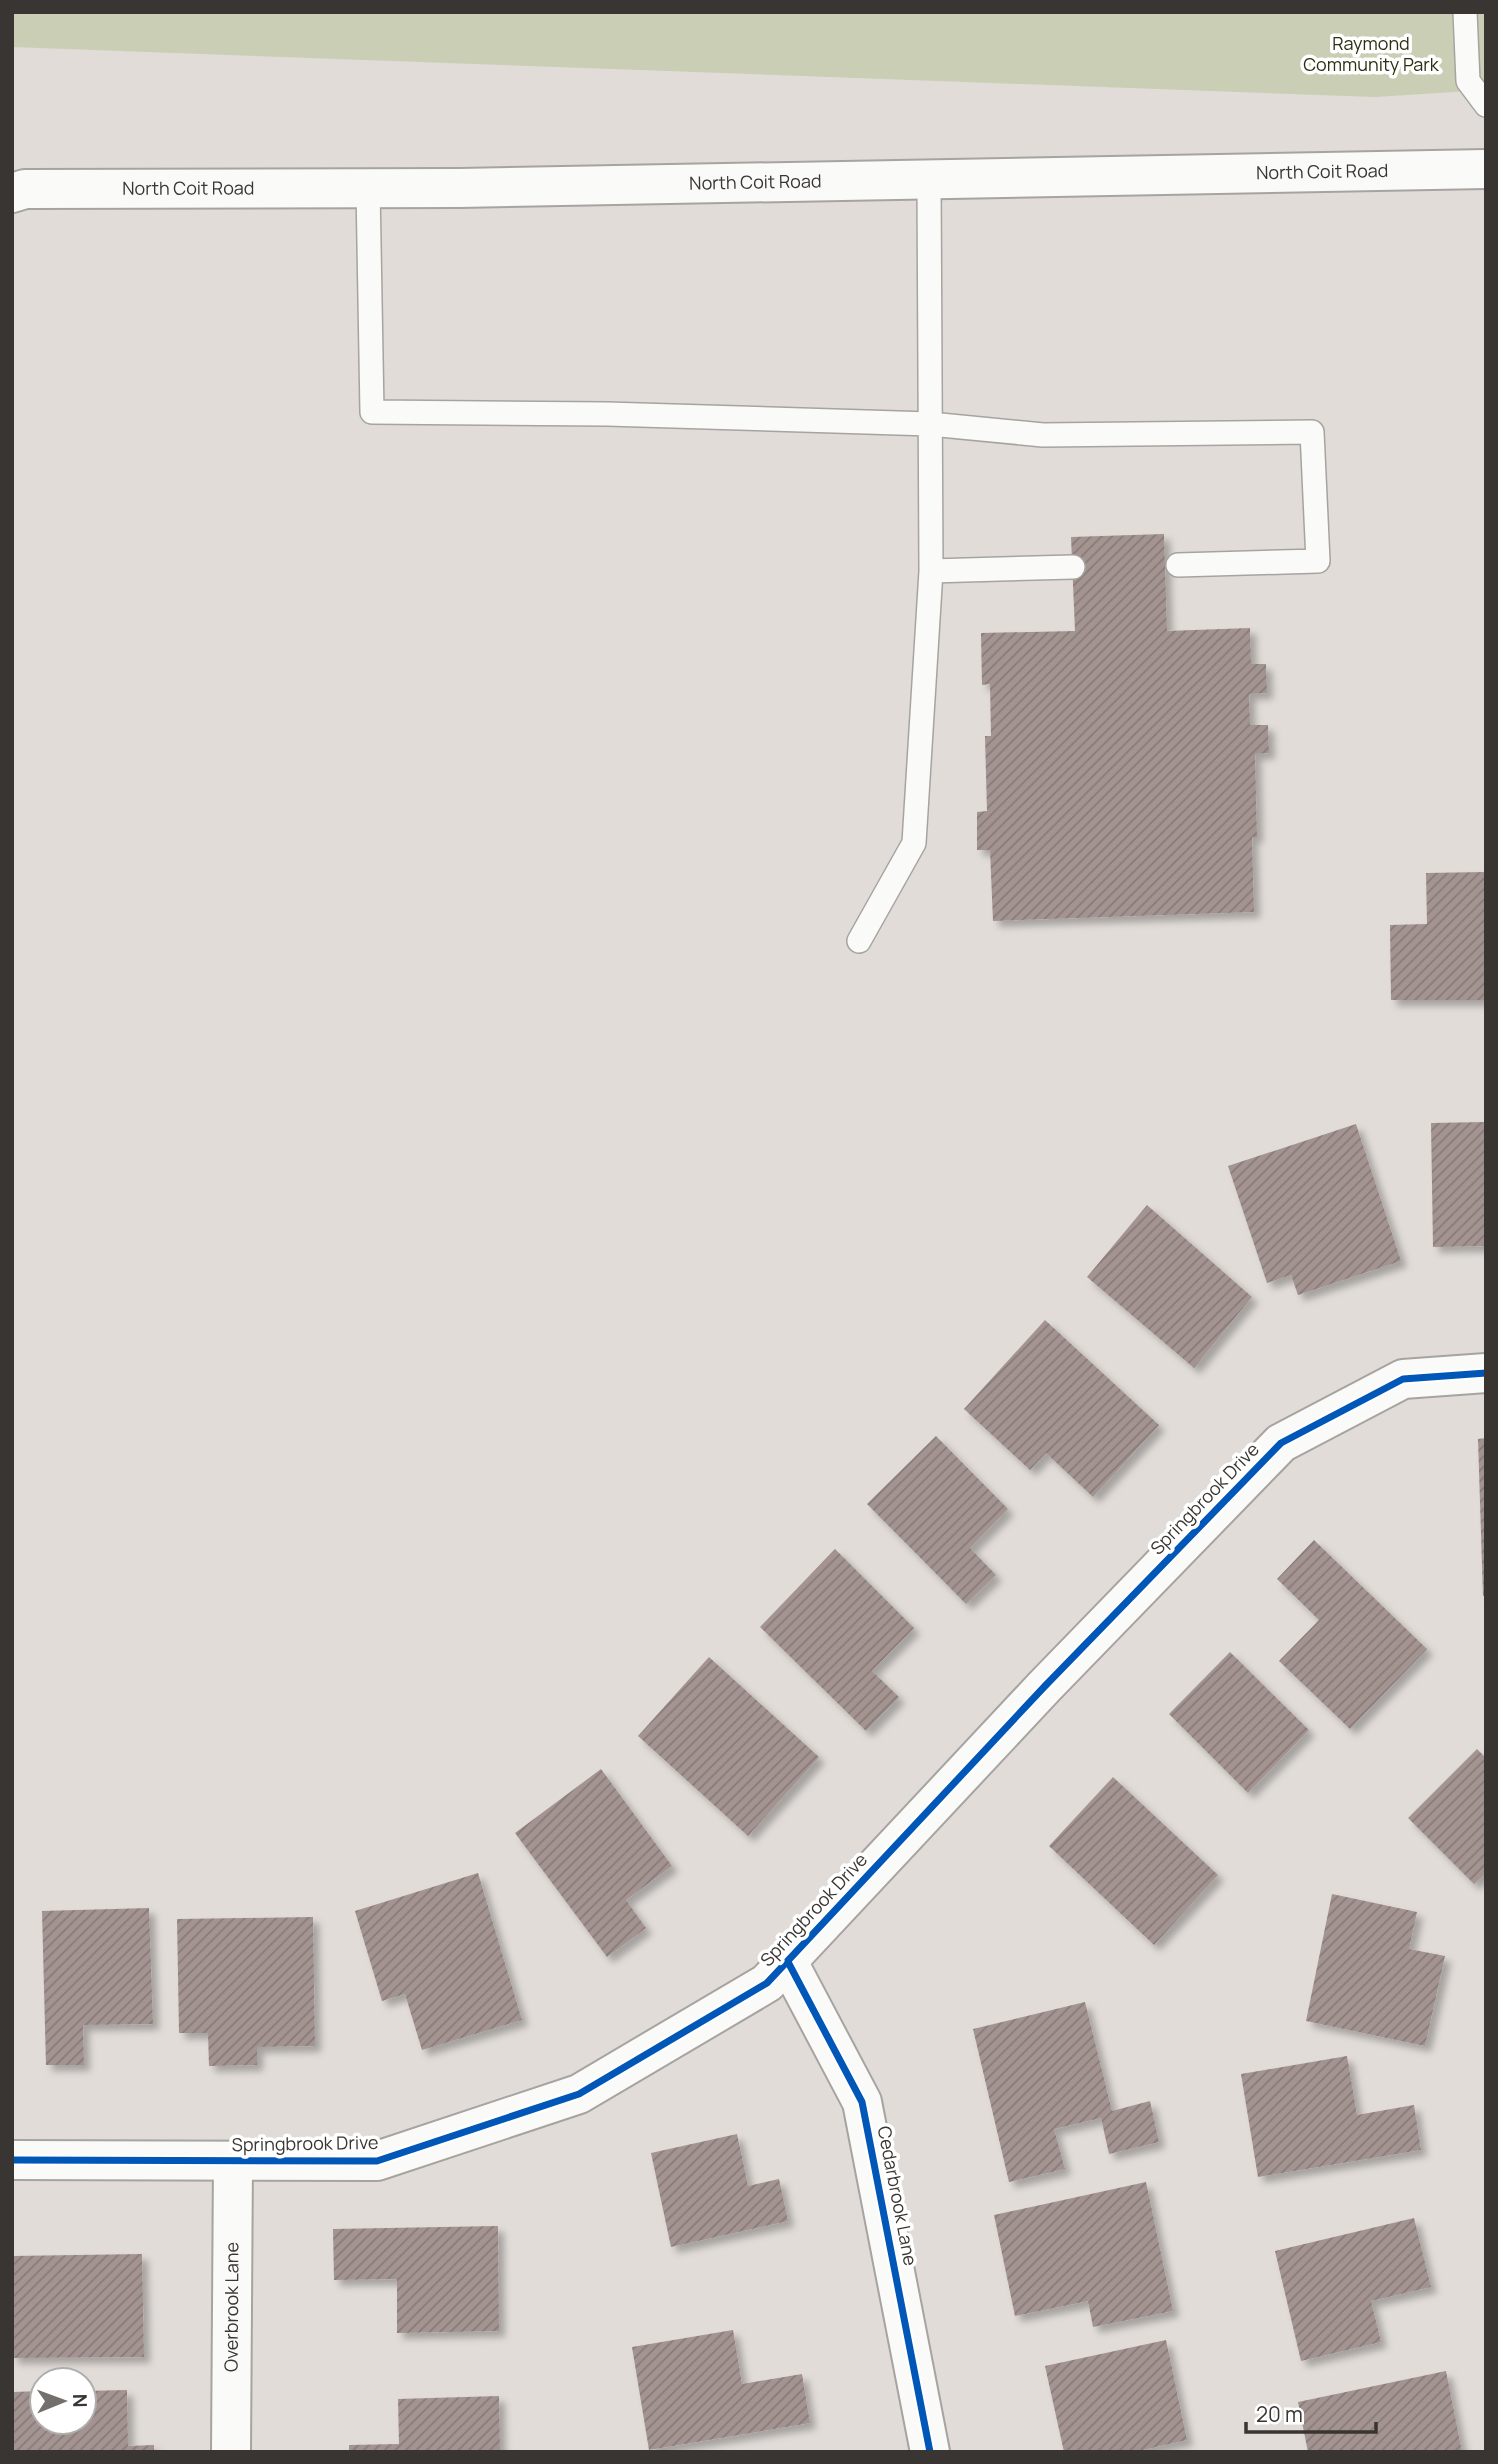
<svg xmlns="http://www.w3.org/2000/svg" width="1498" height="2464" viewBox="0 0 1498 2464" font-family="Manrope,sans-serif">
<style>
.green{fill:#c9ceb4}
.building{fill:url(#building-hatch);filter:url(#shadow)}
.lines{fill:none;stroke-linecap:round;stroke-linejoin:round}
.service-casing{stroke:#a7a3a0;stroke-width:26}
.minor-casing{stroke:#a7a3a0;stroke-width:42}
.secondary-casing{stroke:#a7a3a0;stroke-width:42}
.service{stroke:#fafaf9;stroke-width:23}
.minor{stroke:#fafaf9;stroke-width:38}
.secondary{stroke:#fafaf9;stroke-width:38}
.cycleway-casing{stroke:#fff;stroke-width:11}
.cycleway{stroke:#0057b8;stroke-width:7}
.labels{text-anchor:middle;stroke-width:7;stroke-linejoin:round;paint-order:stroke}
.park-label{font-size:18px;fill:#293111;stroke:#fff}
.street-label{font-size:18px;fill:#383532;stroke:#fff}
</style>
<defs>
<pattern id="building-hatch" width="6" height="6" patternUnits="userSpaceOnUse" patternTransform="scale(1.75)"><rect width="6" height="6" fill="#a49491"/><path d="M-1 1l2-2M0 6l6-6M5 7l2-2" fill="none" stroke="#877a77"/></pattern>
<filter id="shadow"><feDropShadow dx="6" dy="6" stdDeviation="3.5" flood-color="#0004"/></filter>
</defs>
<rect width="100%" height="100%" fill="#e1dcd8"/>
<!-- green -->
<path class="green" d="M12 12H1486V90L1375 97 12 47Z"/>
<!-- building -->
<path class="building" d="M1164 534 1167 631 1250 628 1251 664H1266L1267 693 1249 694 1250 725H1268L1269 753 1255 754 1257 837H1252L1254 912 993 921 990 850H977V812L987 811 985 736H991L990 684 982 685 981 633 1075 631 1071 537Z
M1486 872V1000H1391L1390 925 1427 924 1426 873Z
M1486 1122V1246L1433 1247 1431 1123Z
M1356 1124 1401 1261 1298 1295 1291 1275 1267 1283 1228 1166Z
M1147 1205 1252 1297 1194 1368 1087 1277Z
M1045 1320 1159 1425 1093 1497 1046 1453 1030 1470 964 1409Z
M936 1436 1008 1509 970 1548 996 1575 966 1604 867 1504Z
M1486 1438V1596H1483L1478 1439Z
M1314 1540 1427 1649 1350 1729 1279 1661 1319 1620 1277 1579Z
M835 1549 914 1628 872 1671 899 1697 866 1731 760 1627Z
M1230 1652 1309 1730 1248 1793 1169 1714Z
M709 1657 819 1757 748 1836 638 1736Z
M1477 1749 1486 1758V1873L1474 1884 1408 1818Z
M601 1769 672 1866 626 1900 646 1928 607 1957 515 1833Z
M1113 1777 1218 1875 1154 1945 1049 1846Z
M478 1873 522 2020 422 2050 405 1994 382 2001 355 1911Z
M1332 1894 1417 1912 1409 1949 1445 1956 1425 2046 1306 2021Z
M149 1908 153 2024 83 2025 84 2065H46L42 1911Z
M313 1917 315 2046 257 2047V2065L209 2066 208 2033H179L177 1919Z
M1085 2002 1112 2111 1150 2101 1159 2142 1109 2154 1101 2118 1054 2129 1065 2169 1009 2182 973 2029Z
M1347 2056 1357 2115 1414 2105 1421 2150 1258 2177 1241 2074Z
M737 2134 748 2186 779 2179 788 2221 671 2247 651 2153Z
M1146 2182 1173 2311 1093 2327 1088 2301 1015 2316 994 2215Z
M1414 2218 1431 2287 1371 2301 1381 2342 1301 2361 1275 2251Z
M498 2226 499 2331 397 2333V2279L334 2280 333 2229Z
M142 2254 144 2357 12 2358V2256Z
M733 2330 742 2384 802 2374 810 2423 649 2450 632 2347Z
M1166 2340 1187 2440 1134 2452H1064L1045 2366Z
M1446 2371 1462 2452H1308L1298 2402Z
M127 2390 128 2446 154 2445V2452H12V2392L42 2391V2422H84V2391Z
M499 2396 500 2452H349V2445L399 2444 398 2399Z"/>
<g class="lines">
<!-- service casing -->
<g class="service-casing">
<path id="service" d="M1465 12 1468 81 1486 105
M368 188 372 412 607 414 930 424 1043 435 1312 432 1318 561 1178 565
M931 571 1073 567
M859 941 914 843 931 571 929 180"/>
</g>
<!-- minor casing -->
<g class="minor-casing">
<g id="minor">
<path d="M788 1962 862 2102 930 2452"/>
<path d="M12 2160 377 2161 579 2094 767 1983 1045 1686 1281 1443 1403 1379 1486 1373"/>
<path id="s1" d="M231 2452 233 2161"/>
</g>
</g>
<!-- secondary casing -->
<g class="secondary-casing">
<g id="secondary">
<path id="s2" d="M12 193 25 189 460 188 1486 169"/>
</g>
</g>
<!-- service -->
<use href="#service" class="service"/>
<!-- minor -->
<use href="#minor" class="minor"/>
<!-- secondary -->
<use href="#secondary" class="secondary"/>
<!-- cycleway casing -->
<g class="cycleway-casing">
<path id="cycleway" d="M788 1962 862 2102 930 2452
M12 2160 377 2161 579 2094 767 1983 1045 1686 1281 1443 1403 1379 1486 1373"/>
</g>
<!-- cycleway -->
<use href="#cycleway" class="cycleway"/>
</g>
<g class="labels">
<!-- park labels -->
<g class="park-label">
<text x="1371" y="50">Raymond<tspan x="1371" dy="21">Community Park</tspan></text>
</g>
<!-- street labels -->
<g class="street-label">
<text dy="6" stroke="none"><textPath href="#s2" startOffset="1311">North Coit Road</textPath></text>
<text dy="6" stroke="none"><textPath href="#s2" startOffset="744">North Coit Road</textPath></text>
<text dy="6" stroke="none"><textPath href="#s2" startOffset="177">North Coit Road</textPath></text>
<text transform="translate(1205 1499) rotate(-46)" y="6">Springbrook Drive</text>
<text transform="translate(814 1910) rotate(-47)" y="6">Springbrook Drive</text>
<text transform="translate(305 2144) rotate(-1)" y="6">Springbrook Drive</text>
<text transform="translate(897 2196) rotate(79)" y="6">Cedarbrook Lane</text>
<text dy="6" stroke="none"><textPath href="#s1" startOffset="145">Overbrook Lane</textPath></text>
</g>
</g>
<!-- border -->
<rect width="1498" height="2464" fill="none" stroke="#383532" stroke-width="28"/>
<!-- north arrow -->
<g transform="translate(63 2401) rotate(89)"><circle r="33" fill="#ffffff" stroke="#afaead" stroke-width="2"/>
<path d="M0-5L12 26L0 18L-12 26Z" fill="#736f6c"/>
<text y="-10" font-size="19" font-weight="bold" text-anchor="middle" fill="#383532">N</text>
</g>
<!-- scale -->
<path d="M1246 2422v10h130v-10" fill="none" stroke="#383532" stroke-width="3.5"/>
<text x="1256" y="2422" font-size="21" fill="#383532" stroke="#ffffff" stroke-width="5" paint-order="stroke">20 m</text>
</svg>
